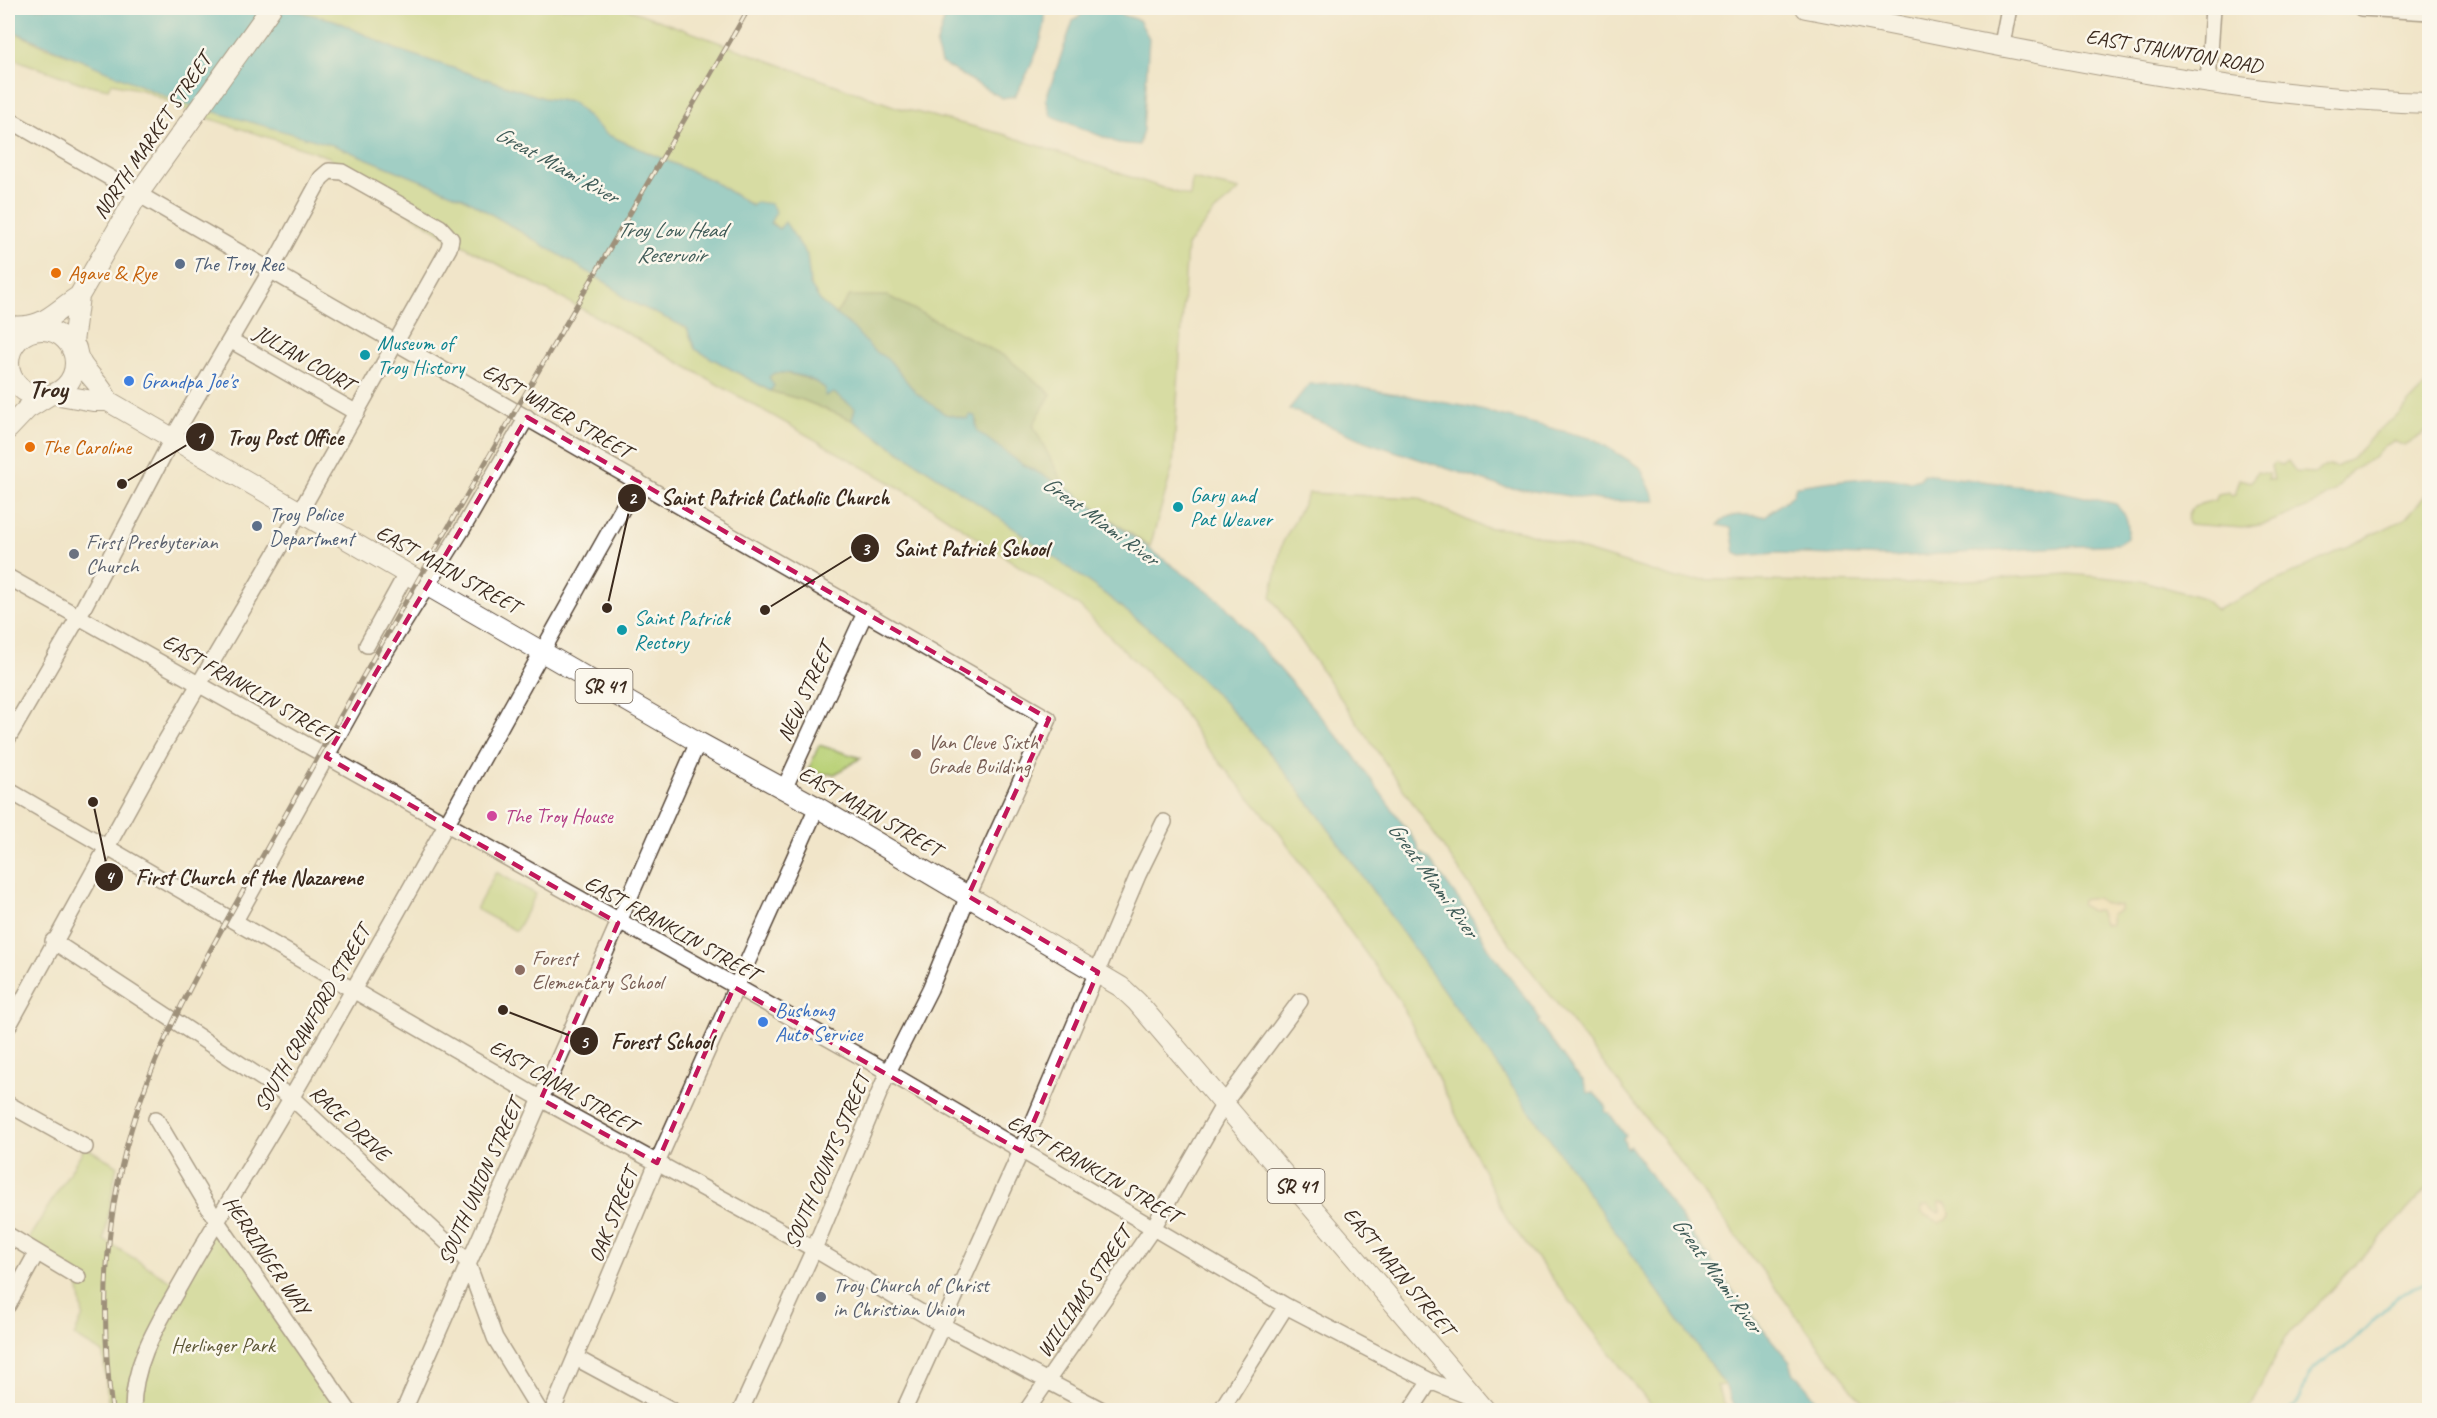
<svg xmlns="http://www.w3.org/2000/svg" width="2437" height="1418" viewBox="0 0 2437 1418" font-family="Caveat,sans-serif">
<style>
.green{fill:#b8d074;stroke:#7a7d49;stroke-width:1.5}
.forest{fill:#92b266;stroke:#666e42;stroke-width:1.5}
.sand{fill:#eeda9e;stroke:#94825e;stroke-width:1.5}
.water{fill:#43b2bf;stroke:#3f6e6e;stroke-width:1.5}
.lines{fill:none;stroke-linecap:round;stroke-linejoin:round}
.stream{stroke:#43b2bf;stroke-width:3}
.minor-casing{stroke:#564638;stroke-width:18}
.major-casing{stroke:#564638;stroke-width:22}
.minor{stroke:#fff;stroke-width:15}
.major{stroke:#fff;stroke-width:20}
.rail-casing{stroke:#3b2a1e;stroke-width:5}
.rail{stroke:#fbf7ec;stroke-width:3;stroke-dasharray:9;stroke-linecap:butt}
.marked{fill:none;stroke:#c2185b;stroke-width:4.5;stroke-dasharray:12 8;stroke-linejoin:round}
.service-dot{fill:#5c6f8a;stroke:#fbf7ec;stroke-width:2}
.food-dot{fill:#e8710a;stroke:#fbf7ec;stroke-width:2}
.culture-dot{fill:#0f9aa8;stroke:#fbf7ec;stroke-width:2}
.shop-dot{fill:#3f7fe0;stroke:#fbf7ec;stroke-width:2}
.worship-dot{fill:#6b7280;stroke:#fbf7ec;stroke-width:2}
.education-dot{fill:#8d6e63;stroke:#fbf7ec;stroke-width:2}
.hotel-dot{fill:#d1479c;stroke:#fbf7ec;stroke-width:2}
.labels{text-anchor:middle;stroke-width:5;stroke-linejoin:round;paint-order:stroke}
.shield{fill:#fbf7ec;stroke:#75685c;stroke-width:1.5}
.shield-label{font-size:20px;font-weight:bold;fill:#3b2a1e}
.street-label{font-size:21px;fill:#3b2a1e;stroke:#fbf7ec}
.service-label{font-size:21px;fill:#4e5e75;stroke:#fbf7ec;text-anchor:start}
.food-label{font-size:21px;fill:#c56008;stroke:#fbf7ec;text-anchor:start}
.culture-label{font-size:21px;fill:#0d838f;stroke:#fbf7ec;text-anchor:start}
.shop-label{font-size:21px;fill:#366cbe;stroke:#fbf7ec;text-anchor:start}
.worship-label{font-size:21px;fill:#5b616d;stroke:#fbf7ec;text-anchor:start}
.education-label{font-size:21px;fill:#785e54;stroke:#fbf7ec;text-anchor:start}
.hotel-label{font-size:21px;fill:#b23c85;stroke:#fbf7ec;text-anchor:start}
.park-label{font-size:21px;fill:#5a5434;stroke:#fbf7ec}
.water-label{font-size:22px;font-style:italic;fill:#3e5a56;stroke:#fbf7ec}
.district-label{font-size:27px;font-weight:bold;fill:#3b2a1e;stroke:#fbf7ec}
.leader{fill:none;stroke:#3b2a1e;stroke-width:2}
.callout-dot{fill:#3b2a1e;stroke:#fbf7ec;stroke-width:2}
.mark-label{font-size:18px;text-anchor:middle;font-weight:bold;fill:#fff}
.callout-label{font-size:22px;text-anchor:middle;font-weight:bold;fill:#3b2a1e;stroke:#fbf7ec;stroke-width:5;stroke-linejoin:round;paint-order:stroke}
</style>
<rect width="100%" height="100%" fill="#fbf7ec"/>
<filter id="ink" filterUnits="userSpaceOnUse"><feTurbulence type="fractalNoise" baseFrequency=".0167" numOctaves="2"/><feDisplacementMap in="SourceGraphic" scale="12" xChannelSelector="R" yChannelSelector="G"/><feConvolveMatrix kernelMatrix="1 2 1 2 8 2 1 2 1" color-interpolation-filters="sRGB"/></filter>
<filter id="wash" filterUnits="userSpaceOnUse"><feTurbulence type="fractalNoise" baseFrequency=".008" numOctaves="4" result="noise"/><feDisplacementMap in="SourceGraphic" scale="24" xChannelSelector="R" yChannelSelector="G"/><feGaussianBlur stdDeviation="1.35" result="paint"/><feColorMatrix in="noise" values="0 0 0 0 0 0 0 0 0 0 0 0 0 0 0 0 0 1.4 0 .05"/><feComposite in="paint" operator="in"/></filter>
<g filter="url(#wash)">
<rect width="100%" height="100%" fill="#f1e5c9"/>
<!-- green -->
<path class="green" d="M284 8H625L896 107 1003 134 1190 197 1192 179 1240 190 1214 212 1187 246 1173 466 1150 547 1065 487 1032 425 1050 394 850 296 834 316 821 302 810 285 807 255 785 223 779 229 753 206 711 180 606 134 572 102 544 98 395 49 334 20Z
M8 29 45 47 336 146 464 198 612 286 625 299 687 328 695 349 770 391 803 400 852 420 991 512 1105 594 1155 634 1227 705 1273 757 1320 817 1725 1385 1716 1386 1728 1410H1654L1508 1221 1400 1001 1278 831 1204 744 1174 700 1080 607 914 496 636 338 451 239 342 172 329 157 195 114 145 91 112 83 108 89 81 83 8 57Z
M2429 383V430L2404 446 2394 441 2384 446 2374 458 2352 470 2335 490 2311 506 2265 524 2243 528 2188 524C2184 506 2201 504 2215 500L2218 494 2229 492 2231 496 2235 495 2240 479 2251 482 2257 472 2269 474 2267 479 2274 480 2271 466 2275 463 2282 465 2288 461 2296 472 2315 473C2321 466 2326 464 2336 467L2352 459 2378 430 2397 416Z
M2429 491V1187L2286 1337 2248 1410H1868L1667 1145 1505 937 1271 597 1282 544 1309 493 1418 498 1482 527 1518 530 1677 579 1905 584 2069 574 2143 581 2203 598 2216 610 2405 519Z
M819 745 861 758 835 774 807 773Z
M496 872 536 894 516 931 476 909Z
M85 1147 117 1165 104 1240 179 1286 216 1220 348 1410H109L103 1353 74 1336 83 1316 77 1277 24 1246Z"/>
<!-- forest -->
<path class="forest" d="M850 296H888L1006 357 1051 394 1033 425 1065 487 1022 464 976 431 977 421 945 414 916 393 890 361 872 349 847 322 834 316Z
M774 373C807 372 830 390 856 409L852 420 803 400 770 391 774 386 769 377Z"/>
<!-- sand -->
<path class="sand" d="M2096 898 2105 904 2120 906V910L2111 914V925L2104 924 2099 911H2091L2081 905 2082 900Z
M1939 1202 1946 1203 1951 1214 1947 1220 1939 1223 1922 1213 1921 1207 1927 1205 1939 1213 1941 1211Z"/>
<!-- water -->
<path class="water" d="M8 8H284L334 20 395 49 544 98 572 102 606 134 711 180 752 206 757 202 771 204 776 212 770 223 779 229 785 222 807 255 810 285 821 302 853 328 872 349 890 361 916 393 945 414 967 419 970 415 975 416 977 431 1022 464 1065 487 1222 602 1352 753 1418 845 1419 851 1429 859 1472 918 1489 949 1535 1010 1540 1020 1538 1022 1574 1072 1583 1080 1588 1093 1593 1092 1606 1106 1605 1112 1609 1113 1626 1136 1623 1138 1627 1149 1630 1146 1742 1304 1790 1362 1794 1374 1800 1378 1820 1405H1823L1824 1410H1740L1732 1402 1725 1385 1320 817 1273 757 1227 705 1155 634 1105 594 991 512 852 420 855 408 834 393 825 396V388C810 377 793 372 774 373L769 377 774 386 770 391 695 349 687 328 625 299 612 286 464 198 336 146 179 102 8 29Z
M948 8H1045C1048 36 1029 72 1015 96L1002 98 941 63 936 46Z
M1100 8 1139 20 1149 38 1143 130 1139 145 1118 143 1051 116 1046 99 1073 21 1089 9Z
M1335 383 1469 407 1594 439 1640 467 1656 501H1607L1503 487 1370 443 1289 409 1309 384Z
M1923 474 2049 489 2116 504C2126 513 2130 525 2127 538L2118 544 1890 557 1776 553 1742 556 1735 553 1731 528 1718 525C1729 510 1750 516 1765 516L1793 495 1796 486C1826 482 1857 477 1887 478 1898 479 1908 483 1920 479Z"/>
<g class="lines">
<!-- stream -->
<path class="stream" d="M2288 1410C2307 1398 2300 1387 2311 1372 2320 1360 2337 1353 2349 1344 2371 1327 2397 1285 2430 1283"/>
</g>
</g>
<g filter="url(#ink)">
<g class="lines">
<!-- minor casing -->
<g class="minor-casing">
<path id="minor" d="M2361 8 2430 12
M2002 44 2009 8
M2208 83 2213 8
M8 119 1049 719 968 896 930 989 888 1072 814 1249 741 1410
M230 340 357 413
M8 577 888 1072 1286 1306 1430 1381 1475 1399
M367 645 406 574
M8 738 79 616 172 439 271 270 321 178 329 171 342 172 440 227 451 239 449 248 300 512 161 749 8 1027
M784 789 865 613
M8 790 541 1099 814 1249 942 1325 1102 1410
M236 919 375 669 463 528 527 417
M53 941 292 1098 467 1261 495 1338 539 1410
M8 1104 85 1147
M156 1119 216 1220 348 1410
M8 1235 78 1277
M8 1305 36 1254
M576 1358 672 1410
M133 1410C133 1360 160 1321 184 1278 219 1216 257 1157 293 1095 411 892 522 685 638 481
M404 1410 698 742
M553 1410 657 1163 817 807
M904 1410 1021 1151 1138 875 1164 822
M1027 1410 1153 1228 1225 1102 1300 1001
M1221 1410 1286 1306
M1411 1410 1430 1381"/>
</g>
<!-- major casing -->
<g class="major-casing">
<path id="major" d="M1806 8C2010 46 2222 98 2430 103
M8 326C44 330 52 313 79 296
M9 363a33 33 0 1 1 66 0a33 33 0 1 1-66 0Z
M76 348C78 370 101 381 108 401
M72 350 79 296 138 194 271 8
M54 394 93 401H108
M108 401 698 742 817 807 1121 987 1137 1002 1485 1410
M8 429 27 409 48 396"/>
</g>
<!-- minor -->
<use href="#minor" class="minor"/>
<!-- major -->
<use href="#major" class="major"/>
<!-- rail casing -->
<g class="rail-casing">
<path id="rail" d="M112 1410C100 1317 104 1221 131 1130 153 1054 191 985 229 916 261 859 293 801 325 744 463 497 608 253 749 8"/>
</g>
<!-- rail -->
<use href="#rail" class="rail"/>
</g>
</g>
<!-- marked area -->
<path d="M0 0H2437V1418H0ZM527 417 1049 719 968 896 1098 972 1021 1151 734 987 657 1163 541 1099 618 923 326 757Z" fill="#f1e5c9" fill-opacity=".55" fill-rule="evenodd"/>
<path class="marked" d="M527 417 1049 719 968 896 1098 972 1021 1151 734 987 657 1163 541 1099 618 923 326 757Z"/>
<!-- markers -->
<g class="service-dot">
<circle cx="180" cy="264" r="6"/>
<circle cx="257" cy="526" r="6"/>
</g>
<g class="food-dot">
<circle cx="56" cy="273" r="6"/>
<circle cx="30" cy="447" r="6"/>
</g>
<g class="culture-dot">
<circle cx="365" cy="355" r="6"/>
<circle cx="1178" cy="507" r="6"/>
<circle cx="622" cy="630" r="6"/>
</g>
<g class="shop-dot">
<circle cx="129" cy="381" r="6"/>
<circle cx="763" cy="1022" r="6"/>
</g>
<g class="worship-dot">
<circle cx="74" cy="554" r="6"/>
<circle cx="821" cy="1297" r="6"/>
</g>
<g class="education-dot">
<circle cx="916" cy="754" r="6"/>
<circle cx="520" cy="970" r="6"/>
</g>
<circle class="hotel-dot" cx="492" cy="816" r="6"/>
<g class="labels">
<!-- shield labels -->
<g class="shield">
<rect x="575.5" y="669" width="57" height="34" rx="4.5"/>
<rect x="1267.5" y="1169" width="57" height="34" rx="4.5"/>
</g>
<g class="shield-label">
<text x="604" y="693">SR 41</text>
<text x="1296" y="1193">SR 41</text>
</g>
<!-- street labels -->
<g class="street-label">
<text transform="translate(2174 51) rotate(10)" y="7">EAST STAUNTON ROAD</text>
<text transform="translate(152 136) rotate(-56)" y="7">NORTH MARKET STREET</text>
<text transform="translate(304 358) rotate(30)" y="7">JULIAN COURT</text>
<text transform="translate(557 411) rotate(30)" y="7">EAST WATER STREET</text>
<text transform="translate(448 569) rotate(29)" y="7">EAST MAIN STREET</text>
<text transform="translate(249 688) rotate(30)" y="7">EAST FRANKLIN STREET</text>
<text transform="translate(805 692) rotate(-65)" y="7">NEW STREET</text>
<text transform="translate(870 811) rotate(30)" y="7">EAST MAIN STREET</text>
<text transform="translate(672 928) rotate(29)" y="7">EAST FRANKLIN STREET</text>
<text transform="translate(312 1018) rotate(-60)" y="7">SOUTH CRAWFORD STREET</text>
<text transform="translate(563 1086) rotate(30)" y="7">EAST CANAL STREET</text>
<text transform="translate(350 1123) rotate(43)" y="7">RACE DRIVE</text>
<text transform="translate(827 1161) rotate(-67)" y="7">SOUTH COUNTS STREET</text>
<text transform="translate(1094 1169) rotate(30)" y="7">EAST FRANKLIN STREET</text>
<text transform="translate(480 1182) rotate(-66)" y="7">SOUTH UNION STREET</text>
<text transform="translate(613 1215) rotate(-68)" y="7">OAK STREET</text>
<text transform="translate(267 1255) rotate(56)" y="7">HERRINGER WAY</text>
<text transform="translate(1399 1271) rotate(50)" y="7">EAST MAIN STREET</text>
<text transform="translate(1084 1292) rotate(-56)" y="7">WILLIAMS STREET</text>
</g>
<!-- service labels -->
<g class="service-label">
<text x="192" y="271">The Troy Rec</text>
<text x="269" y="521">Troy Police<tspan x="269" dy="24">Department</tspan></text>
</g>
<!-- food labels -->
<g class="food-label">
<text x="68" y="280">Agave &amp; Rye</text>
<text x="42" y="454">The Caroline</text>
</g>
<!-- culture labels -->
<g class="culture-label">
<text x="377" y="350">Museum of<tspan x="377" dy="24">Troy History</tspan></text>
<text x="1190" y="502">Gary and<tspan x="1190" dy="24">Pat Weaver</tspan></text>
<text x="634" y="625">Saint Patrick<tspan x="634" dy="24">Rectory</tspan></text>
</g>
<!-- shop labels -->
<g class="shop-label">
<text x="141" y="388">Grandpa Joe's</text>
<text x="775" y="1017">Bushong<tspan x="775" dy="24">Auto Service</tspan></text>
</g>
<!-- worship labels -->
<g class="worship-label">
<text x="86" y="549">First Presbyterian<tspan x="86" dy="24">Church</tspan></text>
<text x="833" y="1292">Troy Church of Christ<tspan x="833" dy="24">in Christian Union</tspan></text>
</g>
<!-- education labels -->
<g class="education-label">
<text x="928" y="749">Van Cleve Sixth<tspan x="928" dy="24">Grade Building</tspan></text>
<text x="532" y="965">Forest<tspan x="532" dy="24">Elementary School</tspan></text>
</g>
<!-- hotel labels -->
<g class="hotel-label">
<text x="504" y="823">The Troy House</text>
</g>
<!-- park labels -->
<g class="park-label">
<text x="223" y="1352">Herlinger Park</text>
</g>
<!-- water labels -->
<g class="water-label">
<text transform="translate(557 164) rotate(29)" y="8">Great Miami River</text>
<text x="671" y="237">Troy Low Head<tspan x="671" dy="25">Reservoir</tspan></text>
<text transform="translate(1101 520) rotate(36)" y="8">Great Miami River</text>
<text transform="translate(1434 879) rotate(54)" y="8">Great Miami River</text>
<text transform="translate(1718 1274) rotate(54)" y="8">Great Miami River</text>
</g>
<!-- district labels -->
<g class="district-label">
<text x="48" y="397">Troy</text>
</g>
</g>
<!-- callouts -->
<path class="leader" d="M122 484L200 437M607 608L632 498M765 610L865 548M93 802L109 877M503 1010L584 1041"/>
<g class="callout-dot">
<circle cx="122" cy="484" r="6"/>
<circle cx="607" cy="608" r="6"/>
<circle cx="765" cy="610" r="6"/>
<circle cx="93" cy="802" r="6"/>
<circle cx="503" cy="1010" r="6"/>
<circle cx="200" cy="437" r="15"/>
<circle cx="632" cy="498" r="15"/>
<circle cx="865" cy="548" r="15"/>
<circle cx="109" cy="877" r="15"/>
<circle cx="584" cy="1041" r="15"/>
</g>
<g class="mark-label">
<text x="200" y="444">1</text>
<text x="632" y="504">2</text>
<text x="865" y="555">3</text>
<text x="109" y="883">4</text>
<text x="584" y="1048">5</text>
</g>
<g class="callout-label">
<text x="285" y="445">Troy Post Office</text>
<text x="775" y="505">Saint Patrick Catholic Church</text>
<text x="971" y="556">Saint Patrick School</text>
<text x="249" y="885">First Church of the Nazarene</text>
<text x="662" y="1049">Forest School</text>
</g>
<!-- margin -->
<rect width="2437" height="1418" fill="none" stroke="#fbf7ec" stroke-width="30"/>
</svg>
